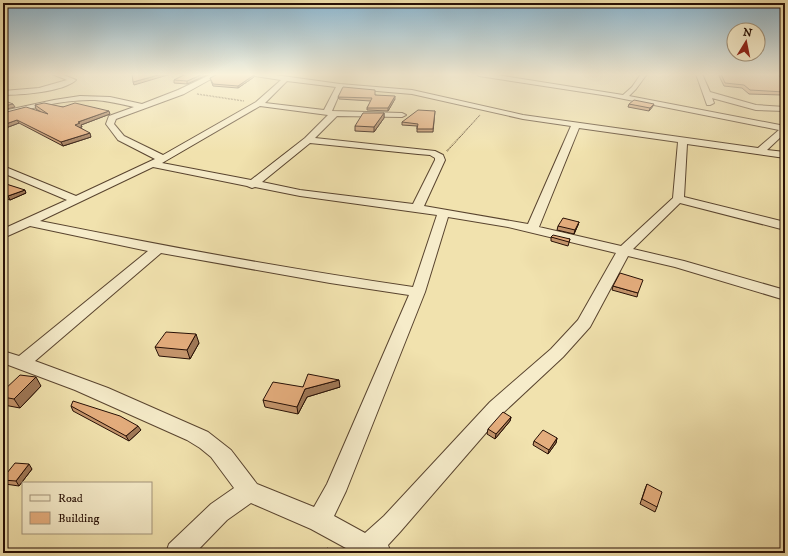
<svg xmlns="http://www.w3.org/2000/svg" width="788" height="556" viewBox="0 0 788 556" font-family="'IM FELL DW Pica',serif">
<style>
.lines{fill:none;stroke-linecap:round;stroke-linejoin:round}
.street-casing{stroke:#59442f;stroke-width:2}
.path{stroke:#260f05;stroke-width:1.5;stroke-dasharray:0.5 1;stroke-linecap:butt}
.street{fill:#f6ecca;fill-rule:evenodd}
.wall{fill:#c4956c;stroke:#260f05}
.shaded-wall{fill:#a07958;stroke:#260f05}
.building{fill:#e4ad7d;stroke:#260f05}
</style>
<rect width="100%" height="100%" fill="#f1e2ae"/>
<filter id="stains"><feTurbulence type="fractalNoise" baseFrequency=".005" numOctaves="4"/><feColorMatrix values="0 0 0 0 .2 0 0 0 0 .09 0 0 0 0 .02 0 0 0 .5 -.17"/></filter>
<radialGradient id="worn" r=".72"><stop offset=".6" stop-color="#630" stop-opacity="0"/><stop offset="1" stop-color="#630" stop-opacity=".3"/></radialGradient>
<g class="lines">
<!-- street casing -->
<g class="street-casing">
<path id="street" d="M52 74H61L76 80C63 92 21 95 3 95V91L39 88 67 80Z
M212 74H220L184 94 116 119 114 124 124 136 163 155 256 102 281 80 255 76 252 74H268L340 84 412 90 523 115 758 148 779 130 609 96 479 76 476 74H491L623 95 632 87 641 74H647L636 89 629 96 785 126V133L767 150 785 152V158L687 144 684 197 785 222V230L680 203 633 249 684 261 785 290V300L675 267 628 256 590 327 563 357 504 412 400 532 388 545 391 553H355L311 529 251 503 227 520 195 553H166L169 544 211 504 234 488 211 457 200 448 187 440 75 390 3 363V351L19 356 148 251 30 226 3 238V229L67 200 3 173V166L76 196 155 159 118 140 106 124 109 116 134 107C121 104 108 101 95 100 64 99 33 108 3 115V111L54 100 80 96 110 97 142 104 178 90ZM287 81 336 87 324 110 265 103ZM342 88 412 94 523 119 571 126 528 224 424 206 445 160 443 155 435 151 315 138 337 116 402 117 406 115 402 113 332 111ZM260 106 328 115 305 138 251 180 162 163ZM579 128 678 142 673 198 621 246 539 227ZM310 143 418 154 430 155 435 158V160L413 204 300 190 262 182ZM153 167 247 186 252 188 255 187 300 196 437 215 413 287C288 269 164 246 40 221ZM448 217 508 227 616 253 578 320 551 349 490 402 384 516 365 533 334 516 346 491 425 292ZM161 253 330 283 409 295 327 484 314 507 257 484 231 450 208 432 108 388 35 361Z
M696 74H702L710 92 756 105 785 107V111L756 110 712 98 714 103 710 105H707Z"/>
</g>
<!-- path -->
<path class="path" d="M197 94 244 101
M447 151 480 115"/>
<!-- street -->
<use href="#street" class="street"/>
</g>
<!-- wall -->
<path class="wall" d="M186 74H209L187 84 174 83V80Z
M718 74H777L781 78H785V97L782 95 749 94 742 88 724 86Z
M254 77 238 88 213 86 210 78Z
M375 95 395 99 388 111 367 110V108L371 101 339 99 338 97Z
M629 104 653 106 649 111 628 107Z
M35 105 63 107 110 114 81 125 82 127H80L91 137 63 146 19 123 3 129V113L41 112 36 109Z
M435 111 433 132H417V126L402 125V122Z
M384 113V118L374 132 355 131V126Z
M3 183 26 193 10 200 3 197Z
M579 222 578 225 574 234 557 230 558 226Z
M551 237 570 239 568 246 551 241Z
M613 286 638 293 637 297 612 290Z
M199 343 190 359 159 356 155 347Z
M41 386 20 408 4 405 3 403V391Z
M303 387H340L307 397 298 414 265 407 263 400Z
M71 406 141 430 129 441 73 411Z
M511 417 510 421 495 439 487 434 488 429Z
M557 438 556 443 548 454 533 445 534 441Z
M32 469 19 486 5 484 3 481V478Z
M647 484 657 507 655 512 640 504 645 489Z"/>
<!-- shaded-wall -->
<path class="shaded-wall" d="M162 74H171L134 85 133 82Z
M203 74H209L187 84V81Z
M254 75V77L238 88V86Z
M395 96V99L388 111V108Z
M13 104 15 107 3 110V106Z
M654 104 653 106 649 111 650 108Z
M109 111 110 114 81 125 82 127 77 128 75 125 78 122Z
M384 113V118L374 132V127Z
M17 120 19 123 3 129V125Z
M90 133 91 137 63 146 61 142Z
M25 190 26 193 10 200 8 196Z
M579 222 578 225 574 234 575 230Z
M196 334 199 343 190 359 187 350Z
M36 377 41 386 20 408 14 399Z
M339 380 340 387 307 397 298 414 297 407 305 389Z
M511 417 510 421 495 439 496 434Z
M138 426 141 430 129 441 126 436Z
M557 438 556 443 548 454 549 450Z
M29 464 32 469 19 486 16 481Z"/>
<!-- building -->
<path class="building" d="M132 74H162L133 82Z
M186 74H203L187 81 174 80Z
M218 74H253L254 75 238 86 213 84 210 78Z
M721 74H777L781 78H785V93L784 92 750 90 744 85 725 83Z
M343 87 375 90V95L395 96 388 108H367L372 98 338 97Z
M3 100 13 104 3 106Z
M634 100 654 104 650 108 629 104Z
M44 103 63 107 75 103 109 111 78 122 80 123 75 125 90 133 61 142 17 120 3 125V113L26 107 48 114 35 105Z
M418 110 435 111 433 129H417L418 124 402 122Z
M363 113H384L374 127 355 126Z
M3 183 25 190 8 196 3 194Z
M563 218 579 222 575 230 558 226Z
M553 235 570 239 569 242 551 237Z
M620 273 643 280 638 293 613 286Z
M166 332 196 334 187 350 155 347Z
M308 374 339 380 305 389 297 407 263 400 273 382 303 387Z
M20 375 36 377 14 399 3 397V391Z
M73 401 120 416 138 426 126 436 71 406Z
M503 412 511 417 496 434 488 429Z
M543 430 557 438 549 450 534 441Z
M15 463 29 464 16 481 3 480V478Z
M647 484 662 492 657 507 642 499Z
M327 548 340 553H324Z"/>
<!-- sky -->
<linearGradient id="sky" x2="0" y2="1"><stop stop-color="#8ab7d3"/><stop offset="0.49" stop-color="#f9f2db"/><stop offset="1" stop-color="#f9f2db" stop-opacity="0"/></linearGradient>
<rect width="788" height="152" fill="url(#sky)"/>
<!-- margin -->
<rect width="788" height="556" fill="none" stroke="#f1e2ae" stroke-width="16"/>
<rect x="4" y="4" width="780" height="548" fill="none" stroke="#260f05" stroke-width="2"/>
<rect x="8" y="8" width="772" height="540" fill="none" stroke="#260f05"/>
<!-- legend -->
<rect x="22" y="482" width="130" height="52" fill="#f6ecca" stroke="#a3947b"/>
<rect x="30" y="495" width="20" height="6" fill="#f6ecca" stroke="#a3947b"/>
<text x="58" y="502" font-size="12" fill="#260f05">Road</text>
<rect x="30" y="512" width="20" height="12" fill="#e4ad7d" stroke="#a3947b"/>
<text x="58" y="522" font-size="12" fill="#260f05">Building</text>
<!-- north arrow -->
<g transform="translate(746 42) rotate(10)"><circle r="19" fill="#f6ecca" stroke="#a3947b"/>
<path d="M0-3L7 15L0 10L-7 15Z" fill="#8f2418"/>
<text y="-6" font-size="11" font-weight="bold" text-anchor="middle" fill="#260f05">N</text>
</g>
<rect width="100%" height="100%" filter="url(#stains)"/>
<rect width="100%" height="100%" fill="url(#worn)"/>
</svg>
